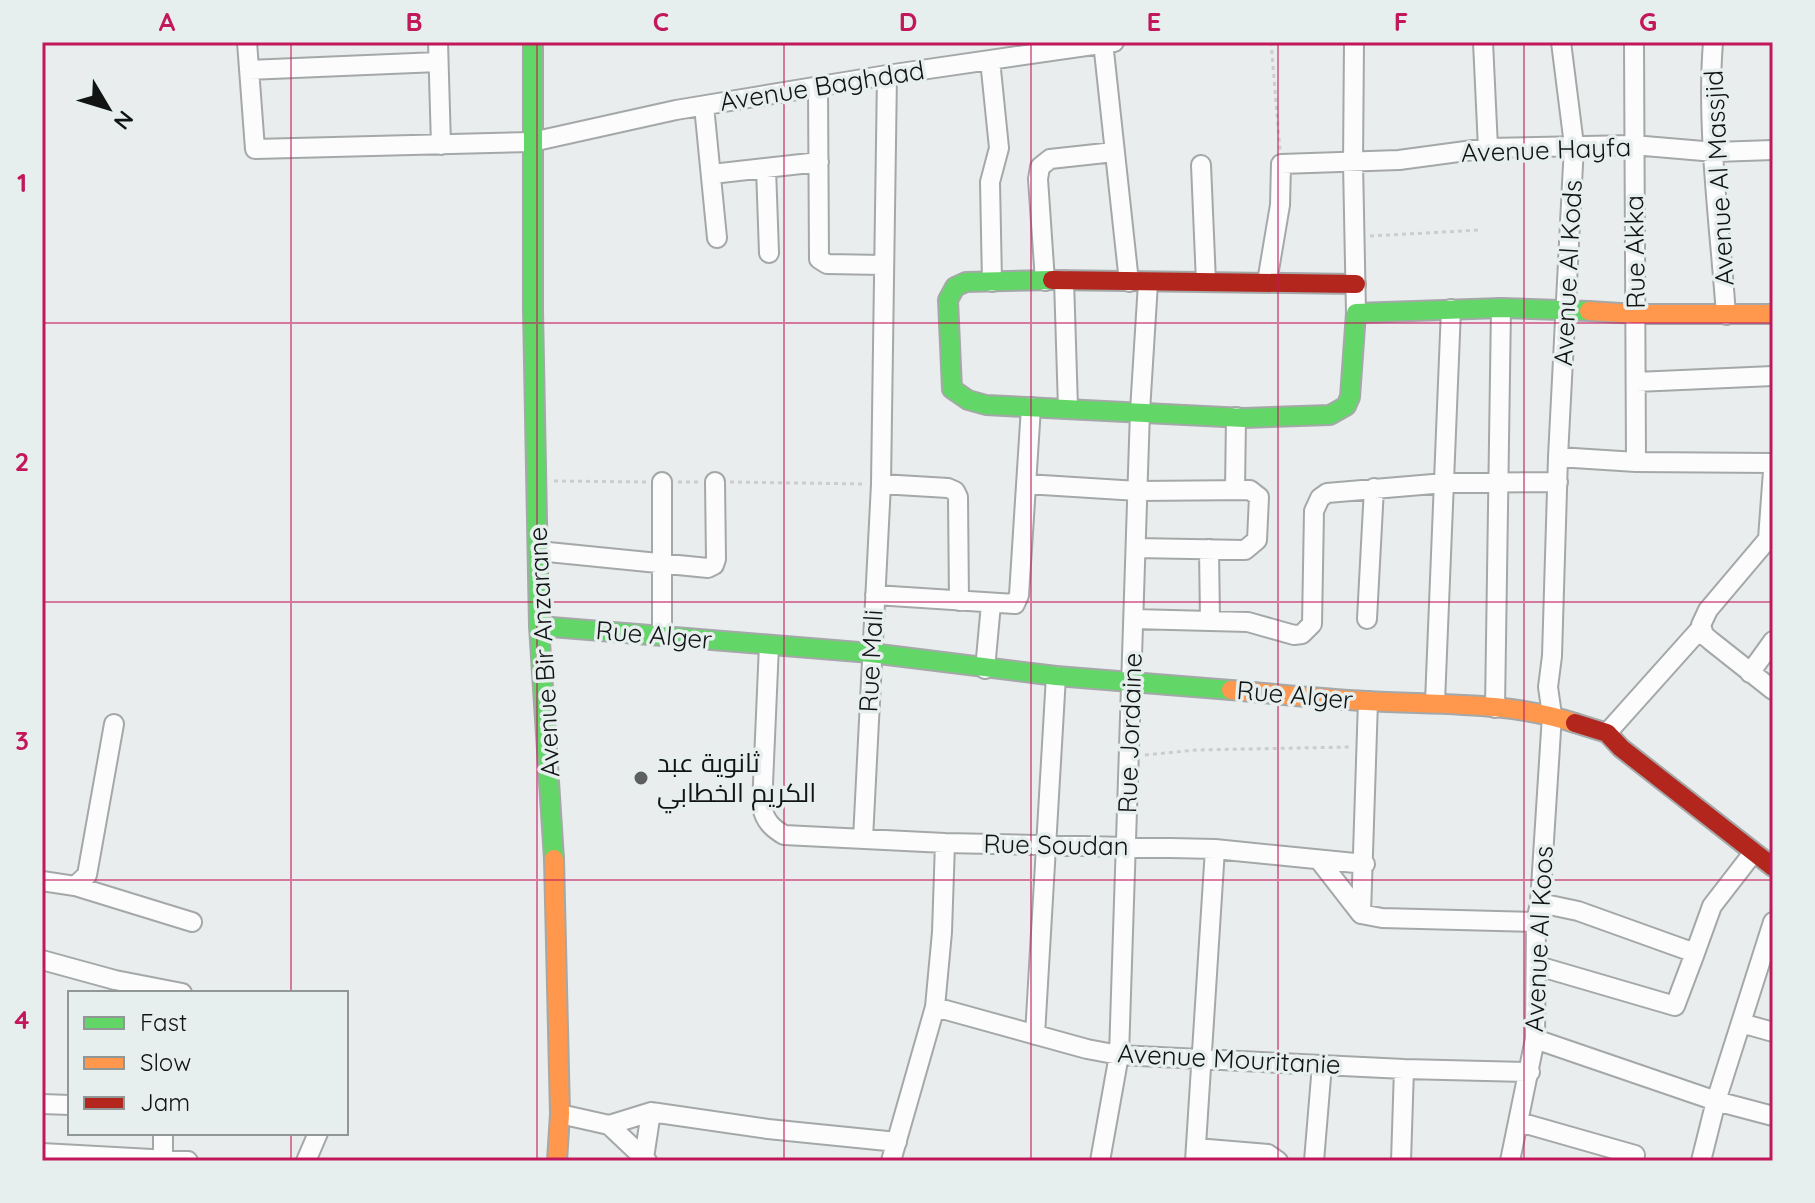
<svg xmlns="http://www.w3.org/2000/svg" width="1815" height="1203" viewBox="0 0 1815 1203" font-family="Quicksand,Cairo,sans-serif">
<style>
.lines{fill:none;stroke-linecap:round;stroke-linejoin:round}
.street-casing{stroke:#a5a8a8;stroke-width:22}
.fast-casing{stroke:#a5a8a8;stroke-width:22}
.slow-casing{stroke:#a5a8a8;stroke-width:22}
.jam-casing{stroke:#a5a8a8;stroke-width:22}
.path{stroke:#cdcdcd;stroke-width:3;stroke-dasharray:4 4;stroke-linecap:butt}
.street{stroke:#fcfcfc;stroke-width:18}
.fast{stroke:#63d668;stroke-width:18}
.slow{stroke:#ff974d;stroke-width:18}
.jam{stroke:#b3261e;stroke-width:18}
.grid{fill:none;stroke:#c2185b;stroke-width:2;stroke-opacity:0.55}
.poi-dot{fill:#5d605f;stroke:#e7efee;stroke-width:3}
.labels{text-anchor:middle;stroke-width:7;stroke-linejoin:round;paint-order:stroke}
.street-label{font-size:26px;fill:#111413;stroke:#e7efee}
.poi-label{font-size:26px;fill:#111413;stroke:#e7efee;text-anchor:start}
.neatline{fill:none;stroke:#c2185b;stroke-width:3}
.grid-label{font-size:26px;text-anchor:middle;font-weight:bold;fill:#c2185b}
</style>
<rect width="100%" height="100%" fill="#e9eded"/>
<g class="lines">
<!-- street casing -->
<g class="street-casing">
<path id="street" d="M247 42 255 149 532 142 676 110 887 75 1114 42
M438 42 441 145
M1103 42 1129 282
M1354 42 1353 163 1356 313
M1483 42 1488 148
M1634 42 1636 462
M1713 42C1706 128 1720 228 1726 315
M990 60 999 148 990 182 992 282
M249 70 438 62
M818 86 819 259 827 264 884 265
M704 106 717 238
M1201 165 1206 282
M766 168 769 253
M712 174 819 162
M1064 280 1068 408
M1045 281 1038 179 1040 167 1050 159 1114 152
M1267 282 1280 205 1281 164 1399 160 1488 148 1633 145 1715 152 1773 150
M1636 382 1773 376
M1558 457 1636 462 1773 463
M1773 471 1768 539 1708 610 1701 625 1704 635 1711 641 1773 690
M662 482V635
M881 484 948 488 955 491 958 497 959 601
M1026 484 1138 491 1250 490 1259 497 1257 540 1245 550 1136 548
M1235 490 1236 417
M1209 549 1210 620
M538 551 708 568 714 565 716 559 715 482
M875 595 1015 604 1019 595 1031 407
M1134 619 1248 622 1294 635 1302 634 1312 624 1314 511 1320 498 1327 493 1445 483 1558 482
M1367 619 1374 488
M769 645 762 807C765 821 772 828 784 835L945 843 1215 849 1365 864
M985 669 991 604
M1750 673 1773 641
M1368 701 1361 914 1382 918 1536 922
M1435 702 1451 309
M1495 708 1501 308
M1607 733 1701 628
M863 839 881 484 887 75
M1319 860 1361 914
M42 881 75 886 87 875 114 724
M75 886 192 922
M1695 953 1712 906 1753 853
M42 960 115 980 182 993
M1538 966 1675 1006 1695 953 1578 911 1540 903
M935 1007 1087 1049 1119 1055 1404 1069 1530 1072
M1741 1023 1773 1032
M1035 1035 1056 676
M1535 1039 1716 1101 1773 1116
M42 1104 70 1105
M560 1114 609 1125 647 1161
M1519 1122 1635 1155
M609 1125 651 1112 768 1129 897 1142
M163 1133V1160
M1196 1148 1268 1154 1278 1161
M42 1153 188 1161
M644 1158 651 1112
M306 1161 318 1133
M891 1161 935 1007 942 932 945 843
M1100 1161 1119 1055 1140 411 1148 283
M1195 1161 1215 849
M1314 1161 1322 1065
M1401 1161 1404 1069
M1510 1161 1535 1039 1536 922 1540 903 1552 715 1548 687 1552 656 1558 457 1574 145 1561 42
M1701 1161 1716 1101 1773 922"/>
</g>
<!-- fast casing -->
<g class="fast-casing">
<path id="fast" d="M533 42V310L539 626 554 859
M1052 280 966 282 955 287 948 300 952 389 968 400 986 405 1244 418 1330 415 1346 406 1350 397 1356 313 1501 308 1589 311
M539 626 871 653 1056 676 1231 690"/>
</g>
<!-- slow casing -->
<g class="slow-casing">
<path id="slow" d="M1589 311 1636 314H1773
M1231 690C1276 694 1322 699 1367 701 1436 705 1509 701 1575 723
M554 859 560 1114 557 1161"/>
</g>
<!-- jam casing -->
<g class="jam-casing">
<path id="jam" d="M1052 280 1356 284
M1575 723 1607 733 1621 748 1773 867"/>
</g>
<!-- path -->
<path class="path" d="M1271 42 1280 150
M1370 236 1480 230
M554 481 646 482
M678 482H698
M730 482 866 484
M1145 755 1196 750 1349 747"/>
<!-- street -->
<use href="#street" class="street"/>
<!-- fast -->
<use href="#fast" class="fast"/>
<!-- slow -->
<use href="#slow" class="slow"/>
<!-- jam -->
<use href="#jam" class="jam"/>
</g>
<!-- grid -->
<path class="grid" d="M291 42V993M537 42V1161M784 42V1161M1031 42V1161M1278 42V1161M1524 42V1161M42 323H1773M42 602H1773M42 880H1773M291 1133V1161"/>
<!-- markers -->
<circle class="poi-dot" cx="641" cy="778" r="8"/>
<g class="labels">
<!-- street labels -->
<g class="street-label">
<text transform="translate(822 86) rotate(-9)" y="9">Avenue Baghdad</text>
<text transform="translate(1546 150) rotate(-2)" y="9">Avenue Hayfa</text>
<text transform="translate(1719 178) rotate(-93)" y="9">Avenue Al Massjid</text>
<text transform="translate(1635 252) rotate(-91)" y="9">Rue Akka</text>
<text transform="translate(1568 273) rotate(-87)" y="9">Avenue Al Kods</text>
<text transform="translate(654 635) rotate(5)" y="9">Rue Alger</text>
<text transform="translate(544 652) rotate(-93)" y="9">Avenue Bir Anzarane</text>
<text transform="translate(871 661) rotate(-87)" y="9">Rue Mali</text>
<text transform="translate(1295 695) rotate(5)" y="9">Rue Alger</text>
<text transform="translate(1130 733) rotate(-88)" y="9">Rue Jordaine</text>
<text transform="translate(1056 845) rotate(1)" y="9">Rue Soudan</text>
<text transform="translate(1539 939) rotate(-87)" y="9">Avenue Al Koos</text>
<text transform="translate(1229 1059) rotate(3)" y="9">Avenue Mouritanie</text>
</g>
<!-- poi labels -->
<g class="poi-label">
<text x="657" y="772">ثانوية عبد<tspan x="657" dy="30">الكريم الخطابي</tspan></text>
</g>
</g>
<!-- border -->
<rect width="1815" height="1203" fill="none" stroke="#e7efee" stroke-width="88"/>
<!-- legend -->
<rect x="68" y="991" width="280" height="144" fill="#e7efee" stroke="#919796" stroke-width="2"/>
<rect x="84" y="1017" width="40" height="12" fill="#63d668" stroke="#919796" stroke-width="2"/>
<text x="140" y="1031" font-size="24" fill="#111413">Fast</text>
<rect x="84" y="1057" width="40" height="12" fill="#ff974d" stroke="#919796" stroke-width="2"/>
<text x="140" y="1071" font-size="24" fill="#111413">Slow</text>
<rect x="84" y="1097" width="40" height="12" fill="#b3261e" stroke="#919796" stroke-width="2"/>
<text x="140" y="1111" font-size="24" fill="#111413">Jam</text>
<!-- north arrow -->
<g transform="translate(108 108) rotate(128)" stroke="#e7efee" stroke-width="6" paint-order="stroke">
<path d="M0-6L14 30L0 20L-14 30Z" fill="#111413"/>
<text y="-12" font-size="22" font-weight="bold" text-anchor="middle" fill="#111413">N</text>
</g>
<rect x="44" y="44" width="1727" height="1115" class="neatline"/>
<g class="grid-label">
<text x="167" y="31">A</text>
<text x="414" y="31">B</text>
<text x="661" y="31">C</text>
<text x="908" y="31">D</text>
<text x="1154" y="31">E</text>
<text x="1401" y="31">F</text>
<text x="1648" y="31">G</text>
<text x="22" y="192">1</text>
<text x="22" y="471">2</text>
<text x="22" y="750">3</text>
<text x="22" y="1029">4</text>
</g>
</svg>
